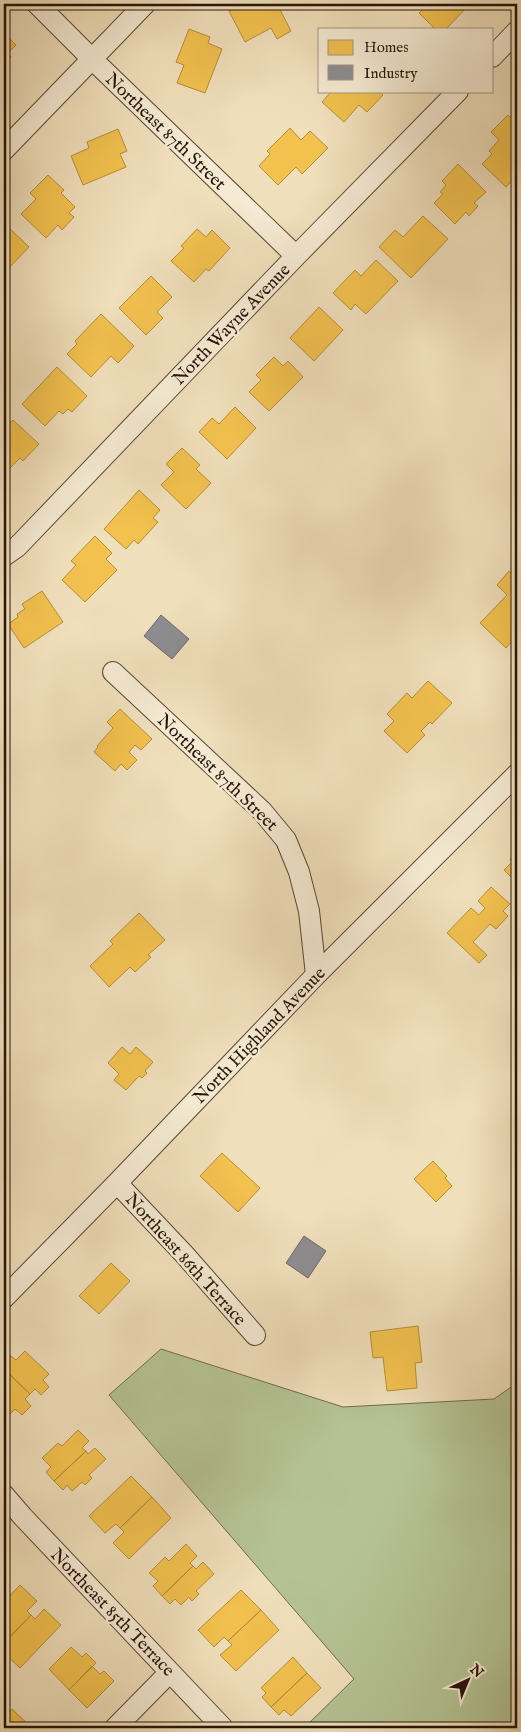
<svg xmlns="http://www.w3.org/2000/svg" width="521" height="1732" viewBox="0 0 521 1732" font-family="'IM FELL English',serif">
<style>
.green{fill:#b5c394;stroke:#6e6c4e}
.homes{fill:#f2c14e;stroke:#b58d39}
.industry{fill:#8d8d92;stroke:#6e6969}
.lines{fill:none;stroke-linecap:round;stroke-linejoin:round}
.street-casing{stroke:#584735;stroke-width:22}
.street{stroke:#f5ead3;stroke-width:20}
.labels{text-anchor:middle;stroke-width:5;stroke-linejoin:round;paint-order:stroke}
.street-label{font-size:18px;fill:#261408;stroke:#f5ead3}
</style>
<rect width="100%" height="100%" fill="#f0dfbb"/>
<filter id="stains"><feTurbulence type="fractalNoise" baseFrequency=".004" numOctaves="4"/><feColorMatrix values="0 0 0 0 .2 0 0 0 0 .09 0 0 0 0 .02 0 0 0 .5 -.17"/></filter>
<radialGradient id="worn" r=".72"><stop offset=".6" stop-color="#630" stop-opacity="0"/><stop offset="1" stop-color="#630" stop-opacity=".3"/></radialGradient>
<!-- green -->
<path class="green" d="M161 1349 343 1407 494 1399 517 1383V1728H304L354 1679 109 1395Z"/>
<!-- homes -->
<path class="homes" d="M243 4H277L291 31 277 39 271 28 245 42 229 11Z
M429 4H470L446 29H435L419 13Z
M189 29 210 37 208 43 222 49 205 93 177 83 184 65 176 62Z
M4 33 16 45 8 53 11 57 4 63Z
M332 91H379L383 95 367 112 359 105 344 122 322 102Z
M508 115 517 125V175L506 187 482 164 492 154 489 151 499 140 491 132Z
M290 128 301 140 310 131 328 148 302 174 296 167 278 185 259 166 270 154 267 151Z
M118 129 127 151 120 154 126 167 83 185 71 156 89 148 87 142Z
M458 164 486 192 474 203 478 206 469 216 466 212 455 224 434 203 443 194 440 192 446 185 442 181Z
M48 175 64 190 61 193 75 207 69 213 74 217 62 230 58 225 46 238 21 214 36 199 30 193Z
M423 216 448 239 411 278 379 247 395 230 403 237Z
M4 223 29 247 4 273Z
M197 229 206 237 212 230 230 248 209 271 206 269 194 282 171 261 184 248 181 246Z
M376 260 398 281 366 314 355 304 351 310 333 293 355 270 361 276Z
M151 276 172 297 157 312 163 318 146 335 119 308Z
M319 307 343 330 314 361 290 338Z
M101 314 134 346 118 363 111 356 91 377 67 354 77 344 75 341Z
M274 357 283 366 288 361 303 377 269 411 249 392 261 380 256 375Z
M57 367 87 396 72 412 68 409 63 414 59 411 45 426 22 404Z
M235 407 256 428 227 459 199 432 212 418 219 424Z
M13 420 39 444 23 461 20 458 5 473 4 472V429Z
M182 448 200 465 196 469 211 483 186 509 161 485 174 472 166 464Z
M139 490 160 510 153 518 158 522 138 544 134 540 126 549 104 529Z
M95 536 112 553 106 559 117 570 85 602 62 580 76 565 71 561Z
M509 571 517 579V636L506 648 480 623 507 595 497 585Z
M42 591 63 622 24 648 8 624 18 617 17 614 25 609 22 604Z
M428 681 452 703 432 724 430 722 421 731 425 735 407 753 384 731 394 721 387 714 407 693 412 698Z
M120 709 152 739 141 750 135 745 129 752 137 760 127 770 121 764 115 771 94 752 98 747 97 746 113 728 107 722Z
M517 852V883L504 870 512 862 510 859Z
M491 887 510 904 503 911 508 916 496 929 490 924 473 942 487 955 479 963 447 933 471 908 479 915 485 908 478 901Z
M139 913 165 940 148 955 151 957 135 972 130 967 109 987 90 966 113 944 110 941Z
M122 1047 130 1054 136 1047 153 1062 145 1071 147 1073 142 1078 139 1076 126 1090 114 1080 119 1074 108 1063Z
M222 1153 260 1188 238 1212 200 1176Z
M433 1161 447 1176 445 1178 452 1186 436 1202 414 1179Z
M111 1263 130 1281 99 1314 79 1296Z
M418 1326 422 1362 415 1363 417 1388 387 1391 383 1357 373 1358 370 1332Z
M25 1351 49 1374 43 1380 49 1387 41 1395 35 1389 30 1394 4 1369V1363L11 1356 16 1360Z
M4 1369 30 1394 25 1399 31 1406 22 1415 15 1409 10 1414 4 1407Z
M78 1430 89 1441 82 1448 86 1451 54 1481 46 1472 51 1467 42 1458 58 1443 62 1446Z
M95 1448 106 1459 89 1475 92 1478 85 1485 82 1482 72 1491 67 1485 63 1490 54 1481 86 1451 88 1454Z
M131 1476 152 1497 120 1528 116 1524 105 1533 89 1516Z
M152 1497 171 1518 129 1559 113 1543 124 1532 120 1528Z
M186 1544 197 1556 190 1563 193 1566 162 1596 153 1586 158 1581 149 1573 165 1557 169 1561Z
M203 1562 214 1574 196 1591 199 1594 192 1601 189 1597 181 1605 175 1599 170 1604 162 1596 193 1566 196 1569Z
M20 1585 37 1601 27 1611 31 1615 4 1643V1602Z
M241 1590 261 1610 228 1641 224 1637 214 1647 198 1630Z
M44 1609 61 1625 20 1668 4 1653V1643L31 1615 35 1619Z
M261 1610 279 1630 236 1671 220 1655 232 1645 228 1641Z
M71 1647 82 1657 86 1653 96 1663 69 1690 49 1669Z
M293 1657 307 1673 271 1707 262 1697 266 1693 261 1688Z
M92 1666 100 1674 104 1671 114 1681 87 1708 69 1690Z
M307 1673 321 1688 291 1716 284 1710 279 1715 271 1707Z
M12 1709 32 1728H4V1711L7 1715Z"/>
<!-- industry -->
<path class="industry" d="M161 615 189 639 172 659 144 636Z
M304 1236 326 1251 308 1278 286 1263Z"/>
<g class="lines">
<!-- street casing -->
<g class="street-casing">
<path id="street" d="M37 4 92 59 296 256
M492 57 517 31
M4 150 145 4
M4 556 17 547 296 256 458 91
M113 672 262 811 286 840 299 872 309 911 316 975
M117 1183 184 1254 255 1335
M4 1298 117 1183 316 975 517 774
M4 1495 23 1517 223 1728
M115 1728 170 1672"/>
</g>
<!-- street -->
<use href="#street" class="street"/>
</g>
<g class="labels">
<!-- street labels -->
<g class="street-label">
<text transform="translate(166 131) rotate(44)" y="6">Northeast 87th Street</text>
<text transform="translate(231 324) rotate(-46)" y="6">North Wayne Avenue</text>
<text transform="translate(218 772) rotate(44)" y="6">Northeast 87th Street</text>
<text transform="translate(259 1035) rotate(-46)" y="6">North Highland Avenue</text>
<text transform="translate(186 1259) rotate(48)" y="6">Northeast 86th Terrace</text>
<text transform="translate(113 1612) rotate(46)" y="6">Northeast 85th Terrace</text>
</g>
</g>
<!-- margin -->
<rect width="521" height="1732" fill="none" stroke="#f0dfbb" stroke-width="20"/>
<rect x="5" y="5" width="511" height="1722" fill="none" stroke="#261408" stroke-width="2.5"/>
<rect x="10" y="10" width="501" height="1712" fill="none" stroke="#261408"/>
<!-- legend -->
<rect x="318" y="28" width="175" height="65" fill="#f5ead3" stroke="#a29482"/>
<rect x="328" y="40" width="25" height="15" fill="#f2c14e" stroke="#a29482"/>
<text x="364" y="52" font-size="15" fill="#261408">Homes</text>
<rect x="328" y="65" width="25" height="15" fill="#8d8d92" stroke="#a29482"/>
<text x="364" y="78" font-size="15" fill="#261408">Industry</text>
<!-- north arrow -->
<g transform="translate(468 1680) rotate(44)" stroke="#f5ead3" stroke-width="4" paint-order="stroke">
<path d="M0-4L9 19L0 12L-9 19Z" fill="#261408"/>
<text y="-8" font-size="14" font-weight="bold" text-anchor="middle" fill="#261408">N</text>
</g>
<rect width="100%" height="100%" filter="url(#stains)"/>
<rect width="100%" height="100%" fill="url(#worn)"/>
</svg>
